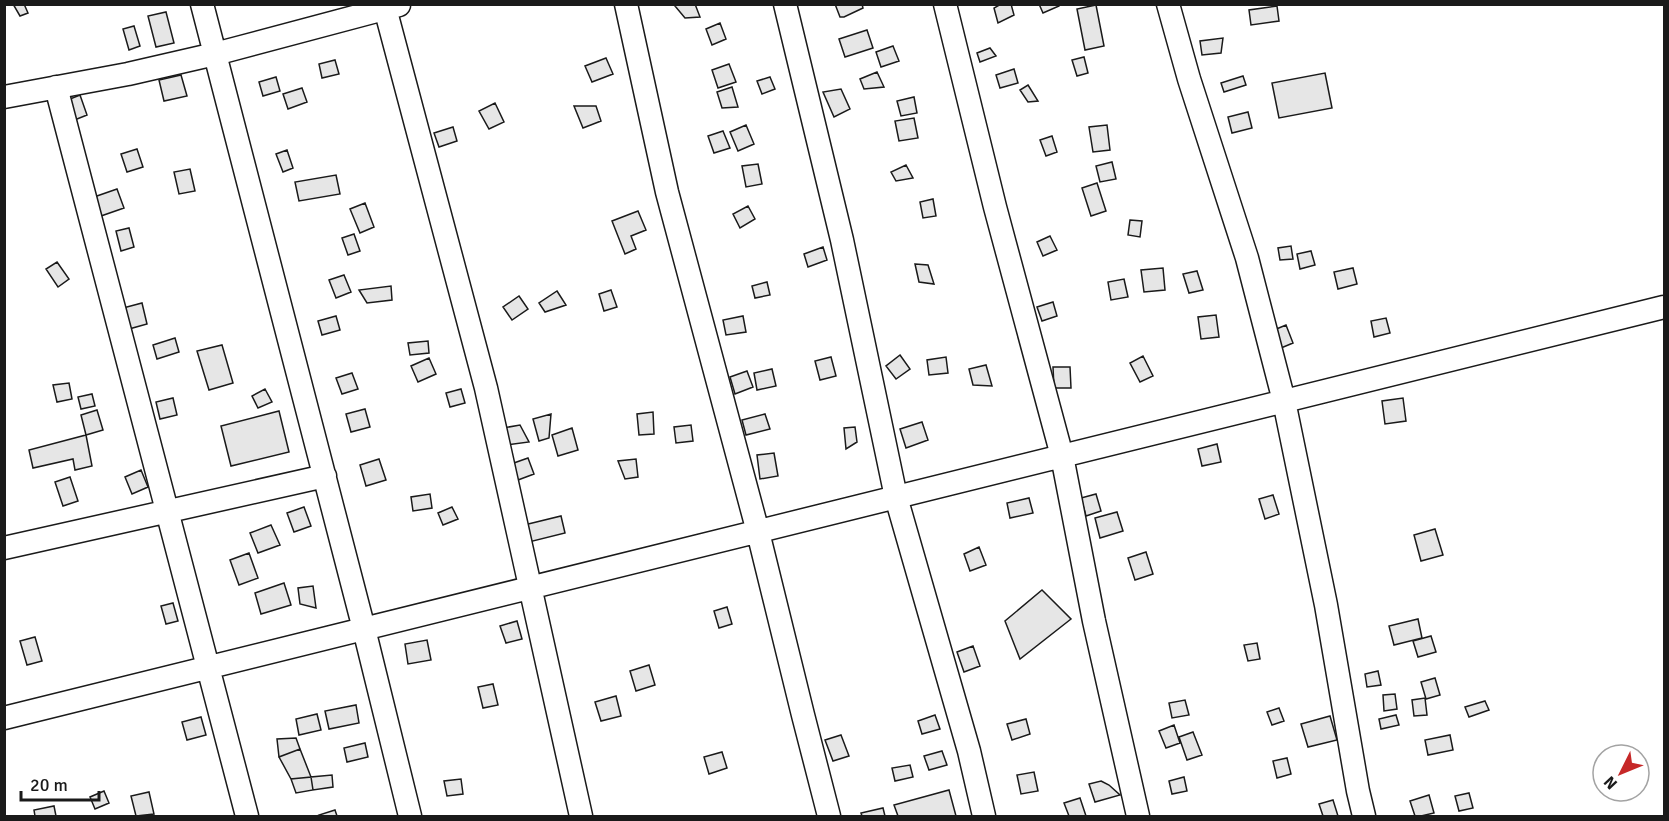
<svg xmlns="http://www.w3.org/2000/svg" width="1669" height="821" viewBox="0 0 1669 821" font-family="Signika,sans-serif">
<style>
.building{fill:#e6e6e6;stroke:#1a1a1a;stroke-width:1.5}
.lines{fill:none;stroke-linecap:round;stroke-linejoin:round}
.street-casing{stroke:#1a1a1a;stroke-width:25}
.street{stroke:#fff;stroke-width:22}
</style>
<rect width="100%" height="100%" fill="#fff"/>
<!-- building -->
<path class="building" d="M13 4H24L28 13 20 16Z
M679 4H695L700 17 685 18 675 6Z
M835 4H862L863 8 844 17H840Z
M1001 4H1011L1014 15 998 23 994 8Z
M1039 4H1059V6L1043 13Z
M1096 5 1104 46 1085 50 1077 9Z
M1277 6 1279 21 1251 25 1249 10Z
M166 12 174 43 156 47 148 16Z
M720 23 726 39 712 45 706 29Z
M134 26 140 46 129 50 123 29Z
M867 30 873 48 845 57 839 39Z
M1223 38 1221 53 1202 55 1200 41Z
M893 46 899 61 881 67 876 52Z
M990 48 996 56 980 62 977 53Z
M1084 57 1088 73 1077 76 1072 60Z
M606 58 613 74 592 82 585 66Z
M335 60 339 74 322 78 319 64Z
M729 64 736 82 718 88 712 70Z
M1014 69 1018 83 1000 88 996 75Z
M877 72 884 87 864 89 860 79Z
M1325 73 1332 108 1279 118 1272 83Z
M181 75 187 96 164 101 159 80Z
M1243 76 1246 85 1224 92 1221 83Z
M276 77 280 91 263 96 259 82Z
M770 77 775 89 762 94 757 81Z
M1028 85 1038 101 1028 102 1020 90Z
M732 87 738 107 722 108 717 92Z
M302 88 307 102 288 109 283 94Z
M841 89 850 109 834 117 823 92Z
M80 95 87 115 72 121 65 101Z
M914 97 917 113 901 116 897 101Z
M495 103 504 122 489 129 479 111Z
M574 106H596L601 121 583 128Z
M1248 112 1252 128 1232 133 1228 117Z
M914 118 918 138 899 141 895 121Z
M746 125 754 144 738 151 730 132Z
M1107 125 1110 150 1093 152 1089 127Z
M453 127 457 141 439 147 434 133Z
M723 131 730 148 714 153 708 136Z
M1052 136 1057 152 1046 156 1040 140Z
M137 149 143 167 127 172 121 154Z
M287 150 293 168 283 172 276 154Z
M1112 162 1116 179 1100 182 1096 166Z
M758 164 762 184 746 187 742 166Z
M906 165 913 178 896 181 891 172Z
M190 169 195 191 179 194 174 172Z
M336 175 340 194 299 201 295 182Z
M1097 183 1106 211 1091 216 1082 188Z
M117 189 124 208 101 216 94 197Z
M933 199 936 216 923 218 920 202Z
M365 203 374 227 360 233 350 209Z
M748 206 755 219 740 228 733 214Z
M638 211 646 230 631 236 636 249 625 254 612 221Z
M1130 220 1142 221 1140 237 1128 235Z
M129 228 134 247 121 251 116 231Z
M354 234 360 251 348 255 342 238Z
M1050 236 1057 250 1043 256 1037 242Z
M1291 246 1293 259 1280 260 1278 248Z
M823 247 827 260 808 267 804 254Z
M1311 251 1315 265 1300 269 1297 254Z
M57 262 69 279 58 287 46 269Z
M915 264 928 265 934 284 919 282Z
M1163 268 1165 290 1144 292 1141 270Z
M1353 268 1357 284 1338 289 1334 272Z
M1197 271 1203 290 1189 293 1183 274Z
M344 275 351 292 336 298 329 280Z
M1124 279 1128 297 1111 300 1108 282Z
M767 282 770 295 755 298 752 286Z
M391 286 392 300 367 303 359 290Z
M611 290 617 307 604 311 599 294Z
M557 291 566 305 545 312 539 303Z
M519 296 528 309 512 320 503 307Z
M1053 302 1057 316 1042 321 1037 307Z
M142 303 147 324 129 329 123 308Z
M1216 315 1219 337 1201 339 1198 317Z
M336 316 340 330 322 335 318 321Z
M743 316 746 332 726 335 723 320Z
M1386 318 1390 333 1374 337 1371 321Z
M1286 325 1293 343 1281 348 1274 330Z
M175 338 179 352 157 359 153 345Z
M428 341 429 353 410 355 408 343Z
M222 345 233 383 209 390 197 351Z
M900 355 910 369 896 379 886 366Z
M1143 356 1153 376 1140 382 1130 363Z
M831 357 836 376 820 380 815 361Z
M946 357 948 373 929 375 927 360Z
M429 358 436 374 418 382 411 366Z
M986 365 992 386 973 385 969 369Z
M1053 367H1070L1071 388H1054Z
M772 369 776 386 757 390 754 373Z
M747 371 753 387 735 394 730 377Z
M352 373 358 389 342 394 336 378Z
M69 383 72 399 57 402 53 385Z
M265 389 272 402 258 408 252 396Z
M461 389 465 403 450 407 446 393Z
M92 394 95 406 81 409 78 397Z
M173 398 177 415 160 419 156 402Z
M1403 398 1406 421 1385 424 1382 401Z
M365 409 370 427 351 432 346 414Z
M97 410 103 430 86 435 81 415Z
M279 411 289 452 231 466 221 426Z
M653 412 654 434 639 435 637 414Z
M551 414 549 438 539 441 533 419Z
M765 414 770 429 746 435 742 420Z
M922 422 928 440 906 448 900 429Z
M520 425 529 442 507 445 503 428Z
M691 425 693 441 676 443 674 427Z
M855 427 857 442 846 449 844 428Z
M572 428 578 450 558 456 552 435Z
M86 435 92 466 75 470 73 459 33 468 29 450Z
M1217 444 1221 462 1202 466 1198 449Z
M774 453 778 476 760 479 757 455Z
M528 458 534 474 518 480 511 464Z
M379 459 386 480 366 486 360 465Z
M636 459 638 477 625 479 618 461Z
M141 470 148 487 132 494 125 477Z
M70 477 78 501 63 506 55 482Z
M430 494 432 508 413 511 411 497Z
M1096 494 1101 511 1086 516 1081 498Z
M1273 495 1279 514 1265 519 1259 499Z
M1029 498 1033 513 1010 518 1007 503Z
M304 507 311 526 294 532 287 513Z
M452 507 458 519 443 525 438 513Z
M1117 512 1123 531 1100 538 1095 518Z
M561 516 565 533 529 542 520 526Z
M271 525 280 545 258 553 250 533Z
M1435 529 1443 555 1421 561 1414 535Z
M979 547 986 565 970 571 964 554Z
M1146 552 1153 574 1135 580 1128 558Z
M249 553 258 578 239 585 230 560Z
M284 583 291 605 261 614 255 593Z
M313 586 316 608 300 604 298 588Z
M1042 590 1071 619 1020 659 1005 621Z
M173 603 178 621 166 624 161 606Z
M727 607 732 624 719 628 714 611Z
M1418 619 1422 638 1394 645 1389 626Z
M517 621 522 639 506 643 500 626Z
M1431 636 1436 652 1418 657 1413 641Z
M35 637 42 661 27 665 20 641Z
M427 640 431 660 408 664 405 644Z
M1257 643 1260 659 1248 661 1244 645Z
M973 646 980 666 964 672 957 652Z
M649 665 655 685 636 691 630 671Z
M1378 671 1381 685 1367 687 1365 674Z
M1435 678 1440 695 1426 699 1421 682Z
M493 684 498 705 483 708 478 687Z
M1395 694 1397 709 1384 711 1383 695Z
M616 696 621 716 601 721 595 702Z
M1425 698 1427 715 1414 716 1412 700Z
M1185 700 1189 715 1172 718 1169 703Z
M1485 701 1489 710 1469 717 1465 707Z
M356 705 359 723 329 729 325 711Z
M1279 708 1284 721 1272 725 1267 712Z
M317 714 321 730 299 735 296 719Z
M935 715 940 729 922 734 918 721Z
M1396 715 1399 725 1381 729 1379 719Z
M1330 716 1337 740 1308 747 1301 724Z
M201 717 206 735 187 740 182 722Z
M1026 719 1030 734 1012 740 1007 724Z
M1174 725 1180 743 1166 748 1159 731Z
M1193 732 1202 755 1187 760 1179 737Z
M841 735 849 756 833 761 825 740Z
M1450 735 1453 750 1428 755 1425 740Z
M296 738 300 749 279 757 277 739Z
M365 743 368 757 347 762 344 748Z
M300 749 311 777 291 779 279 757Z
M942 751 947 765 929 770 924 756Z
M722 752 727 768 709 774 704 757Z
M1287 758 1291 774 1277 778 1273 761Z
M910 765 913 777 895 781 892 768Z
M1034 772 1038 791 1021 794 1017 775Z
M332 775 333 787 313 790 311 777Z
M311 777 313 790 296 793 291 779Z
M1184 777 1187 791 1172 794 1169 781Z
M461 779 463 794 447 796 444 781Z
M1101 781 1109 785 1120 795 1095 802 1089 784Z
M949 790 956 816H898L894 805Z
M104 791 109 803 95 809 90 797Z
M149 792 154 814 136 816 131 796Z
M1469 793 1473 808 1459 811 1455 796Z
M1429 795 1434 813 1421 816H1415L1410 801Z
M1080 798 1086 816H1069L1064 803Z
M1333 800 1338 816H1323L1319 804Z
M54 806 56 816H35L34 810Z
M883 808 885 816H862L861 813Z
M335 810 337 816H320L319 815Z"/>
<g class="lines">
<!-- street casing -->
<g class="street-casing">
<path id="street" d="M202 4 364 629 410 816
M626 4 667 192 758 532 803 715 829 816
M785 4 842 240 896 497 969 751 984 816
M945 4 995 207 1062 456 1094 621 1138 816
M1168 4 1189 79 1247 258 1284 401 1326 605 1358 791 1364 816
M385 8 486 388 581 816
M56 87 247 816
M4 97 128 74 215 54 399 5
M4 548 325 476
M4 718 1664 307"/>
</g>
<!-- street -->
<use href="#street" class="street"/>
</g>
<!-- border -->
<rect width="1669" height="821" fill="none" stroke="#1a1a1a" stroke-width="12"/>
<!-- north arrow -->
<g transform="translate(1621 773) rotate(227)"><circle r="28" fill="#ffffff" stroke="#a3a3a3" stroke-width="1.5"/>
<path d="M0-4.5L10 22L0 15L-10 22Z" fill="#c62828"/>
<text y="-9" font-size="16" font-weight="bold" text-anchor="middle" fill="#1a1a1a">N</text>
</g>
<!-- scale -->
<path d="M21 791v9h78v-9" fill="none" stroke="#1a1a1a" stroke-width="3"/>
<text x="30" y="791" font-size="18" fill="#1a1a1a" stroke="#ffffff" stroke-width="4.5" paint-order="stroke">20 m</text>
</svg>
